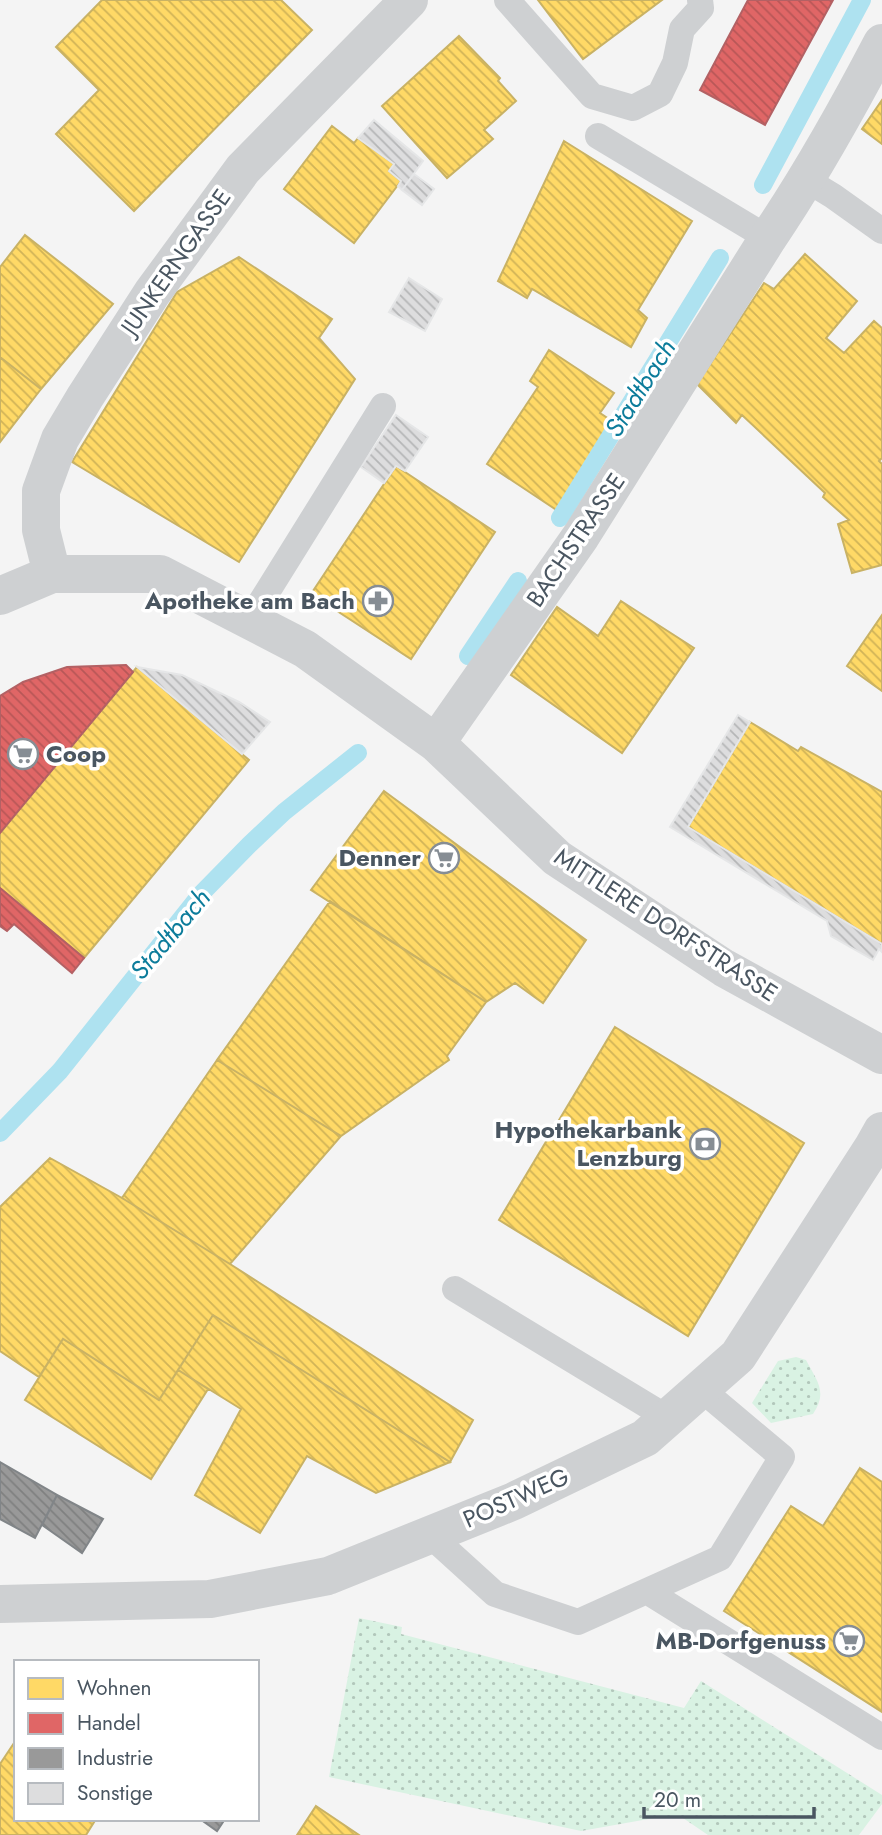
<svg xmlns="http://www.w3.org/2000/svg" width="882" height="1835" viewBox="0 0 882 1835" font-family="Jost,sans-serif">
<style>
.grass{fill:url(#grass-dots)}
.homes{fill:url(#homes-back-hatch);stroke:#c9b264;stroke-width:2}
.shops{fill:url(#shops-back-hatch);stroke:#b36164;stroke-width:2}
.industry{fill:url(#industry-back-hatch);stroke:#818588;stroke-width:2}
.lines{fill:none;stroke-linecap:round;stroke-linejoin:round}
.stream{stroke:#aee2f0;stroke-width:18}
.building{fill:url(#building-back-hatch);stroke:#e5e6e7;stroke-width:2}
.service{stroke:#ced0d2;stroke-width:26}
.minor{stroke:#ced0d2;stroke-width:38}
.labels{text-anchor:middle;stroke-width:7;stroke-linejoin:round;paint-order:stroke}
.street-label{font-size:24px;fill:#4a5661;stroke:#fff}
.poi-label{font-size:24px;font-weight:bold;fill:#4a5661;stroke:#fff;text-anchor:end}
.water-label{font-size:26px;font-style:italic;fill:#0c7c9b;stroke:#fff}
</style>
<defs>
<pattern id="grass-dots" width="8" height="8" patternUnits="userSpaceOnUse" patternTransform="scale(1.75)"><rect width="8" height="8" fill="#d9f2e3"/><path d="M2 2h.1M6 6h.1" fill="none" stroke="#b2c7bb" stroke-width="1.8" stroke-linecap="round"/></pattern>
<pattern id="homes-back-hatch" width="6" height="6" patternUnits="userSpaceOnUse" patternTransform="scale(1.75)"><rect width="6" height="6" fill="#ffd966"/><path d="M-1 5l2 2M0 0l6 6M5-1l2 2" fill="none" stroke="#d0b357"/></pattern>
<pattern id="shops-back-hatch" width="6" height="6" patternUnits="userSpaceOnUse" patternTransform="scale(1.75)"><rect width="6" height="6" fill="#e06666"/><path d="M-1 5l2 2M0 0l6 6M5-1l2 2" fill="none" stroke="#b85757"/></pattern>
<pattern id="industry-back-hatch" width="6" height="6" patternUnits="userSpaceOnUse" patternTransform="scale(1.75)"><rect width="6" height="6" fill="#999"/><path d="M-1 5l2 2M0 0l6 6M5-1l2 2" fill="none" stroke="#7f8080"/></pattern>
<pattern id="building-back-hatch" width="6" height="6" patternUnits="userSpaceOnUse" patternTransform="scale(1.75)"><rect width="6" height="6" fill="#ddddde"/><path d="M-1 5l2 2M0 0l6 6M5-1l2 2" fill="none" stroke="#b5b6b7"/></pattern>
</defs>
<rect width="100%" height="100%" fill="#f4f4f4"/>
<!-- grass -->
<path class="grass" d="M796 1357 806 1360C817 1381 828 1392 813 1414L771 1423 752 1403 778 1361Z
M359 1618 402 1627 401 1634 684 1708 701 1681 882 1795V1804L859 1835H708L683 1818H654L581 1831 329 1777Z"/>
<!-- homes -->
<path class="homes" d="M102 0H281L312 30 134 211 56 134 99 90 56 47Z
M538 0H662L583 59Z
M459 36 500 78 498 81 516 101 484 130 493 139 447 178 382 106Z
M882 100V144L862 129Z
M332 126 354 143 358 138 394 164 389 171 401 181 354 243 284 189Z
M564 141 692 221 638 310 647 318 631 347 532 289 527 298 498 281Z
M25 235 113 304 41 389 0 357V267Z
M805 254 857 301 826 338 844 353 874 321 882 328V458L879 461 882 464V565L852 573 838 524 849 520 823 497 825 493 742 415 736 423 697 384 764 283 774 289Z
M239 257 332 319 319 338 355 379 239 562 72 462 177 292Z
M549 350 614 393 600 413 615 423 558 511 487 464 538 387 530 381Z
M0 357 41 389 0 442Z
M396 466 495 532 411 659 311 594Z
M621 601 694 648 622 753 511 675 557 607 598 636Z
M882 615V691L847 666Z
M137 667 249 760 84 958 0 888V833Z
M750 722 798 751 801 747 882 792V944L688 827Z
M384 791 586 940 543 1003 515 983 486 1002 311 890Z
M330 901 486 1002 447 1056 449 1060 341 1136 217 1060Z
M615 1027 804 1143 688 1336 499 1220Z
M217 1060 341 1136 230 1264 122 1198Z
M50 1158 122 1198 230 1264 473 1420 450 1462 213 1315 159 1400 63 1339 39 1377 0 1351V1207Z
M213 1315 450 1462 376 1493 307 1456 260 1533 195 1495 241 1409 178 1370Z
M63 1339 159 1400 178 1370 208 1389 151 1479 25 1400Z
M860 1468 882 1482V1712L724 1611 791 1506 823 1526Z
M16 1740V1819H96L86 1835H0V1764Z
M316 1806 359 1835H297Z"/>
<!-- shops -->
<path class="shops" d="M748 0H833L765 125 700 90Z
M126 665 133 672 0 833V696L23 682 67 667Z
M0 888 84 958 72 973 14 924 7 931 0 926Z"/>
<!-- industry -->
<path class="industry" d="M0 1462 57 1495 35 1538 0 1519Z
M57 1495 103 1519 82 1553 42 1525Z
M200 1819H225L217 1831Z"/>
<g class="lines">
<!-- stream -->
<path class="stream" d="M763 185 862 0
M560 518 720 258
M468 656 518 581
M0 1133 60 1071 200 895 249 845 284 812 358 753"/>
</g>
<!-- building -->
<path class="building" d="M374 120 423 161 402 190 398 186 401 181 389 171 394 164 358 138Z
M414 174 434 189 422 205 402 190Z
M409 278 442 299 425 331 389 312Z
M396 415 428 437 405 471 396 466 384 483 361 467Z
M137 667 182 675 239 702 270 722 242 754Z
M738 715 750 722 688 827 882 944V952L879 949 873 960 831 936 827 921 670 827Z"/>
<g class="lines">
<!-- service -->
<path class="service" d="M507 0 592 96 633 108 660 94 675 63 682 29 701 8 700 0
M598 136 768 238
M805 179 833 196 882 231
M249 621 383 406
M455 1289 668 1418
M430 1535 495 1594 578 1622 720 1558 782 1457 701 1389
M648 1592 882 1737"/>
<!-- minor -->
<path class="minor" d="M52 574 41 530V491L60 439 85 397 152 293 243 169 409 0
M0 596 52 574H160L305 649 436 743 557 858 724 968 882 1055
M436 743 581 536 768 238C810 176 847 110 882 43
M0 1604 210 1599 328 1576 514 1501 645 1438 738 1356 873 1147 882 1131"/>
</g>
<!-- icons -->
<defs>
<g id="pharmacy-ring" transform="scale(1.575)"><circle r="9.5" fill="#fff" stroke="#868d94" stroke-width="1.5"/><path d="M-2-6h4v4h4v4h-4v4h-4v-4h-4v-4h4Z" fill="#868d94"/></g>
<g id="supermarket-ring" transform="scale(1.575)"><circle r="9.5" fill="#fff" stroke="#868d94" stroke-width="1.5"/><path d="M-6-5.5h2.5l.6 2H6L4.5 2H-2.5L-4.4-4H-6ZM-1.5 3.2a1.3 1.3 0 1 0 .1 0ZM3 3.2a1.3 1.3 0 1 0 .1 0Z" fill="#868d94"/></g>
<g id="bank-ring" transform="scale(1.575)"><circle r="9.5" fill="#fff" stroke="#868d94" stroke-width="1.5"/><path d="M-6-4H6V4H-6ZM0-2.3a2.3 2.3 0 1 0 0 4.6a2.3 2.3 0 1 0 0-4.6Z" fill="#868d94"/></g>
</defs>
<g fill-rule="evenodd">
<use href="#pharmacy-ring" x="378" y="601"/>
<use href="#supermarket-ring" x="23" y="754"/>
<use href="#supermarket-ring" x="444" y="858"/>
<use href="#bank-ring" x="705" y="1144"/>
<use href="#supermarket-ring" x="849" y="1641"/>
</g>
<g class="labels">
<!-- street labels -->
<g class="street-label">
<text transform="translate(176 262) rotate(-55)" y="8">JUNKERNGASSE</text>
<text transform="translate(576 540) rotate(-56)" y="8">BACHSTRASSE</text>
<text transform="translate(666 925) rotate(33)" y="8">MITTLERE DORFSTRASSE</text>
<text transform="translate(516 1498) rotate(-24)" y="8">POSTWEG</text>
</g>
<!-- poi labels -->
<g class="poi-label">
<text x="355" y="609">Apotheke am Bach</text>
<text x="46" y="762" text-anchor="start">Coop</text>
<text x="421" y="866">Denner</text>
<text x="682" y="1138">Hypothekarbank<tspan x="682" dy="28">Lenzburg</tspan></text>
<text x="826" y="1649">MB-Dorfgenuss</text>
</g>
<!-- water labels -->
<g class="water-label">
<text transform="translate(640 388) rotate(-58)" y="9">Stadtbach</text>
<text transform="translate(170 934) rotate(-50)" y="9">Stadtbach</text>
</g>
</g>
<!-- legend -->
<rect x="14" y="1660" width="245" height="161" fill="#ffffff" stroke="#b7bbc0" stroke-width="2"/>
<rect x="28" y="1678" width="35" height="21" fill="#ffd966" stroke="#b7bbc0" stroke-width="2"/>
<text x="77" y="1695" font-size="21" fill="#4a5661">Wohnen</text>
<rect x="28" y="1713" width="35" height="21" fill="#e06666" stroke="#b7bbc0" stroke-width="2"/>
<text x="77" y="1730" font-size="21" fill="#4a5661">Handel</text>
<rect x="28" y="1748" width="35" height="21" fill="#999999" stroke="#b7bbc0" stroke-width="2"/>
<text x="77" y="1765" font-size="21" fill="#4a5661">Industrie</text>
<rect x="28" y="1783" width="35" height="21" fill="#ddddde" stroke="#b7bbc0" stroke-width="2"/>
<text x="77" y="1800" font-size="21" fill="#4a5661">Sonstige</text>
<!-- scale -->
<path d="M644 1807v10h170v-10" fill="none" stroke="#4a5661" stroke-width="3.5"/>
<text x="654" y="1807" font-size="21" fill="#4a5661" stroke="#ffffff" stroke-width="5" paint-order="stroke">20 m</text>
</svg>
